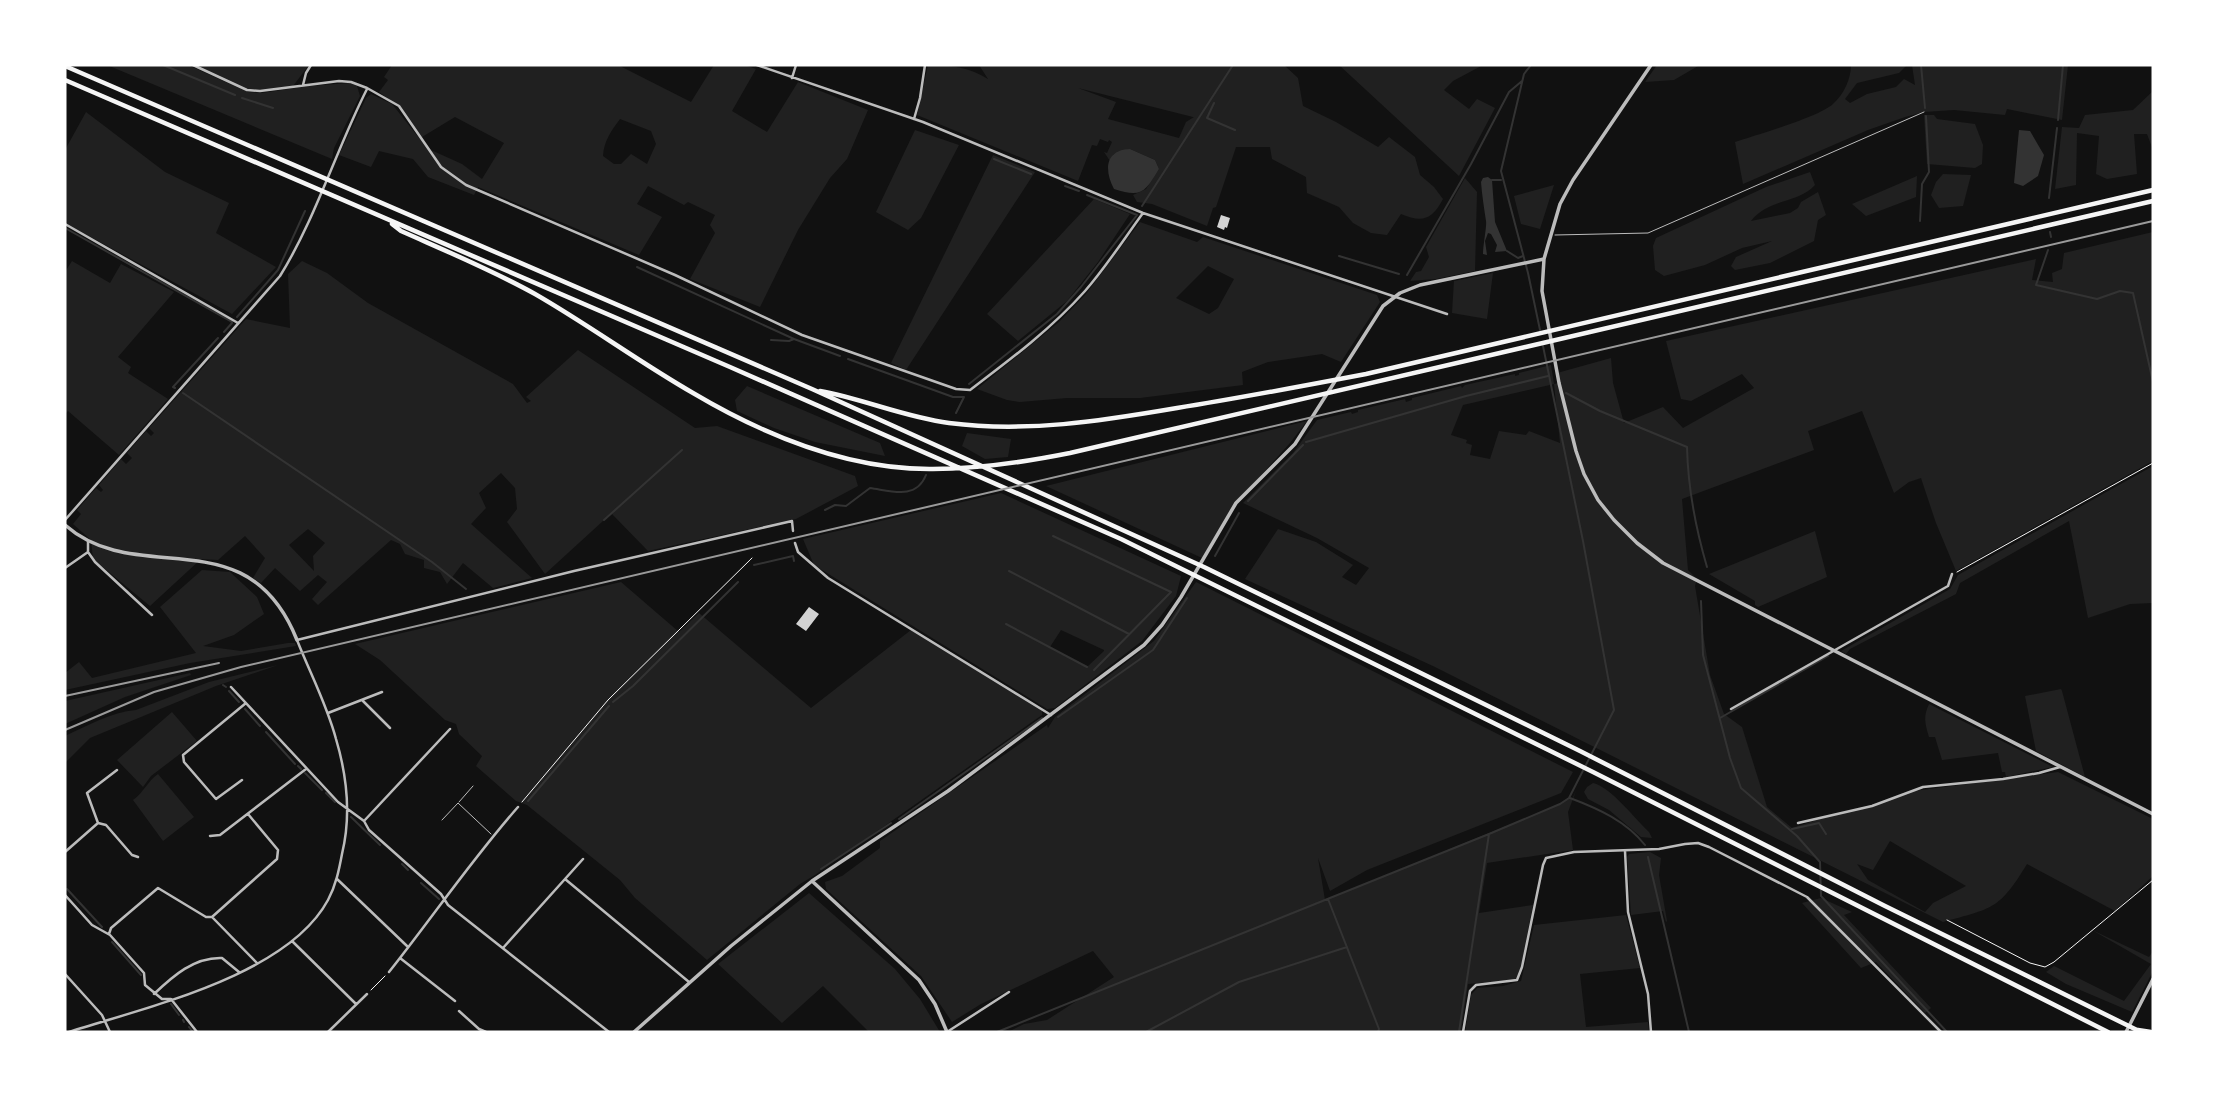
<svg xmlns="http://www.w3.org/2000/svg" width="2218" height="1097" viewBox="0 0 2218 1097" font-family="'Roboto Condensed',sans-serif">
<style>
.green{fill:#202020;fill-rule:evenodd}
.water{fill:#333}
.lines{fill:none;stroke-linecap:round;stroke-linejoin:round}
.stream{stroke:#333;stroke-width:2}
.building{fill:#d3d3d3}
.path{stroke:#f5f5f5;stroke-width:1}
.service{stroke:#bcbcbc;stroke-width:1}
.minor{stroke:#bcbcbc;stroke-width:2.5}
.tertiary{stroke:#bcbcbc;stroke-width:3.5}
.motorway{stroke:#f5f5f5;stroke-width:4.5}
.rail{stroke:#9a9a9a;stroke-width:2}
</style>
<rect width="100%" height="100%" fill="#111"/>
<!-- green -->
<path class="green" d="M107 65H188L248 92 262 93 309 86 350 83 357 86 360 96 334 148 332 159Z
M196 65H309L293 86 269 90 248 89Z
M392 65H618L691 102 714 65H745L756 69 732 111 767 132 798 82 868 110 847 159 830 178 798 230 760 307 690 279 715 233 710 225 715 215 688 202 684 205 648 186 637 204 662 217 639 255 478 187 474 195 428 177 413 159 379 151 371 167 339 155 366 98 371 94 392 104 419 138 400 107 379 92 388 80 384 77ZM455 117 504 143 482 179 462 164 431 150 422 137ZM620 119 651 131 656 144 647 164 631 154 621 164H614L603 156C604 141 611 131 620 119Z
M928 65C950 65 969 67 988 79L979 65H1284L1298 78 1303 106 1336 122 1378 147 1389 137 1415 157 1420 175 1434 187 1443 199C1432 220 1422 223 1401 214L1387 235 1371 233 1353 223 1339 207 1307 193 1306 177 1272 159 1270 147H1236L1216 207 1213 208 1207 226 1152 204 1137 202 1133 195 1146 189 1159 169 1155 160 1130 149 1114 154 1110 161 1104 152 1107 153 1112 142 1109 140 1108 142 1100 139 1097 146 1092 145 1078 181 917 115ZM1078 88 1193 117H1194L1186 122 1179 138 1108 119 1116 102Z
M1339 65H1483L1453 81 1444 90 1469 109 1477 99 1495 108 1459 176Z
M1657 65H1697L1698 66 1674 80 1645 82Z
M1851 65H1907L1899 73 1857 83 1845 99 1850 103 1867 94 1896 87 1904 79 1915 85 1912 65H2068L2062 120 2007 109 2005 115 1954 110 1924 112 1905 117 1868 130 1743 184 1735 142C1756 135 1819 117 1833 104 1844 94 1851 79 1851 65Z
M2153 91V150L2147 134H2134L2137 174 2107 179 2096 174 2099 136 2077 133 2076 185 2055 189 2062 127 2079 128 2085 115 2133 110Z
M86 112 165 172 229 203 216 233 276 267 232 314 65 223V150Z
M1924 115H1934L1937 119 1975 124 1983 145 1982 164 1975 168 1927 164Z
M915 130 959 145 921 218 908 230 876 212Z
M993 155 1035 172 906 370 891 363Z
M1810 172 1815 185C1798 204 1769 198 1751 221L1790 213 1798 208 1801 202 1818 192 1826 215 1818 220 1814 241 1770 263 1735 270 1731 266 1736 257 1772 241 1742 248 1705 265 1664 276 1655 270 1653 246 1656 238 1766 187Z
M1943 174 1971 175 1963 206 1939 208 1931 195 1936 182Z
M1917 176 1916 197 1866 216 1852 204Z
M1465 178 1477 192 1475 271 1436 279 1410 281 1416 272 1421 271 1429 257 1426 247Z
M1554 185 1540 229 1521 224 1514 196Z
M1094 199 1130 214 1098 262 1067 301 1018 341 987 314Z
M1140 222 1197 242 1203 237 1377 295 1380 302 1341 362 1322 354 1268 362 1242 372 1243 385 1140 398H1067L1020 402 1007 400 977 389 1059 322 1086 294ZM1208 266 1234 279 1218 308 1209 314 1176 298Z
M2153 232V461L1956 571 1936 523 1921 478 1909 482 1894 493 1862 411 1808 431 1814 450 1682 499 1688 570 1697 579 1695 586 1710 675 1724 714 1742 727 1767 807 1792 828 1832 815 1872 807 1914 791 2058 772 2153 819V876L2115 911 2027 864C1999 910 1993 908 1943 922L1435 667 1245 579 1278 529 1316 542 1353 565 1342 577 1356 585 1369 568 1317 538 1243 503 1293 453 1317 420 1351 412 1352 414 1358 412V410L1405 399 1406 402 1412 400V398L1461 386 1462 388 1465 385 1515 374V376L1519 375V373L1551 365 1554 384 1559 383 1557 373 1611 358 1613 383 1624 423 1663 407 1683 428 1754 388 1742 374 1691 401 1681 399 1666 341 2036 259 2032 280 2053 282 2052 273 2062 269 2064 253ZM1554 384 1560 443 1529 431 1526 435 1499 431 1490 459 1470 455 1472 445 1466 443 1467 440 1451 435 1463 405ZM1890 841 1966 886 1933 903 1925 912 1868 880 1857 864 1873 870Z
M72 261 110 283 121 264 174 292 118 357 131 367 128 373 168 399 119 455 68 411 65 414V272Z
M302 261 327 273 368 303 513 384 527 403 531 401 526 397 578 350 695 428 717 426 855 476 858 486 796 519 648 551 612 514 615 510 545 574 507 522 517 509 515 488 501 473 479 493 486 508 471 524 532 578 493 588 463 563 447 584 440 572 424 568V560L405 554 400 544 391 540 318 605 312 599 327 582 318 575 300 591 275 568 261 583 253 578 265 558 245 536 218 560 201 559 150 606 93 559 91 540 73 524 81 514 77 510 96 488 101 492 103 490 99 485 121 459 126 464 132 458 127 453 146 431 151 436 154 433 149 428 246 319 290 328 288 274ZM308 529 325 543 313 556 314 571 289 545Z
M1493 273 1487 319 1452 313 1454 281Z
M747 386 880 443 885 456 815 442 774 428 737 411 735 400Z
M1307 421 1290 443 1236 503 1202 558 1046 486Z
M967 433 1011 439 1008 457 985 459 962 446Z
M2153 466V603L2130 604 2088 618 2069 521 1960 583 1956 594 1850 649 1846 654 1841 651 1950 589 1958 575Z
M1001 493 1181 576 1176 596 1142 641 1055 708 1047 709 814 565 803 539ZM1061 630 1104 650V651L1087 667 1050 647Z
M1815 531 1827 577 1758 607 1755 605V601L1709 574Z
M202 570 230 572 257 597 264 614 234 635 203 646 241 651 288 643H295L296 646 190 663 65 690V673L79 662 92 678 196 653 160 607Z
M621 582 679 632 699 613 811 708 911 630 1042 711V715L815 875 800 884 707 960 635 898 620 880 527 805 516 801 476 766 482 756 459 734 456 724 445 720 380 660 355 644Z
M1196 582 1573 772 1561 793 1367 870 1330 891 1318 858 1325 900 1560 804 1569 798 1572 799 1576 791 1568 812 1573 850 1487 863 1479 913 1533 905 1521 967 1516 980 1468 984 1461 1032H1008L1024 1024 1047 1020 1114 977 1093 951 981 1004 952 1022 921 976 826 889 825 882 842 876 880 848V841L1047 725 1048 728 1055 717 1154 641Z
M278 665 216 686 90 738 65 763V736C87 726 111 712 136 710L209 682Z
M190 673 191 675 125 697 65 724V701Z
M2061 689 2062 691 2085 777 2036 751 2025 696Z
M1929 704 2053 767 2006 777 2005 772H2002L1998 753 1942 760 1935 737H1929C1925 724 1923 717 1929 704Z
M172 712 197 741 151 776 143 787 117 760Z
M158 774 194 817 163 841 133 800C144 792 147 782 158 774Z
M1593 783C1611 787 1635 819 1649 832L1652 838 1641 837 1609 810 1588 799 1584 792 1587 787Z
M1650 852 1661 858 1659 875 1667 921 1666 922 1663 911 1631 915 1627 857 1629 854Z
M809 893 895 969 920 999 940 1032H869L823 986 782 1023 718 964Z
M1821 898 1852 912 1844 915 1931 1008 1925 1013 1876 962 1861 968 1802 903Z
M1626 915 1640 968 1580 974 1586 1027 1648 1022 1649 1032H1465L1471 995 1477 988 1503 986 1521 981 1534 925Z
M2092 930 2149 957 2153 951V971L2132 1012 2066 984 2046 972 2054 966 2124 1001 2151 964Z"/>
<!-- water -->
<path class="water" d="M2019 130 2030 131 2044 155 2038 176 2023 186 2014 183Z
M1130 149 1155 160 1159 169C1145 192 1142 198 1114 189 1104 170 1105 150 1130 149Z
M1488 177 1492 180 1495 222 1507 251 1495 252 1497 245 1491 234 1488 233 1485 241 1487 255 1483 254C1483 245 1487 225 1486 221 1484 208 1482 195 1481 182L1483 178Z"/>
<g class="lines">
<!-- stream -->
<path class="stream" d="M163 65 235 95
M1531 65 1524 74 1501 171 1528 273 1540 330
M1921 65 1925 108
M242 98 273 108
M1214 103 1207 118 1235 130
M2058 120 2063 65
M994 159 1031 174
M1492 180H1501
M1065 186 1079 191
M2049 198 2057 128
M1142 206 1233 65
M1920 221 1922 184 1929 172 1926 116
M65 228 232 322
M2050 232 2051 237
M2048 250 2036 285 2097 299 2120 291 2133 293 2153 382
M1507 251 1518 258 1523 256
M1339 256 1399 274
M637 267 794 339
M1407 275 1471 164 1509 92 1522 81
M237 317 278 270 305 211
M224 332 232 323
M771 340 789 341 794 339 840 356
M848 359 953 397H964L956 413
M969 384 1057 314 1081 287 1137 215 1087 195
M175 388 173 387 218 338
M183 393 432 562 466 589
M1566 393 1600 411 1687 447C1688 490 1695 526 1707 567
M1306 442 1466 396 1548 376
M1248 501 1303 445
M825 510 835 505 846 506 870 488C892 491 916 500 926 475
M604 520 682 450
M1053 536 1171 592 1094 670
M1215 556 1239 513
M754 565 793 556 794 561
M1009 571 1129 634
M1701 601 1703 655 1730 758 1741 788 1797 836 1820 862 1821 896 1947 1032
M1006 624 1087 667
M223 685 226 687
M229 691 239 702
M613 702 633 686 738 582
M245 709 260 726
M1058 717 1153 650 1187 598
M1720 718 1828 656
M266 732 295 764
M298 766 301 769
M305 773 322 790
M326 793 335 802
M1570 798C1599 809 1626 821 1645 845
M528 801 609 706
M351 817 380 845
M899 819 1042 718
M1792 829 1819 823 1826 834
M1648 857 1689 1032
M402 864 408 870
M821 869 891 823
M421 883 439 899
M67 889 102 927
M1328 899 1379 1029 1378 1032
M112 942 141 975
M171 1004 179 1015
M183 1020 184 1022
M189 1027 193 1032
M997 1032 1489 834 1560 804 1569 798 1614 710 1583 541 1543 346
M1146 1032 1239 982 1347 947
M1459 1032 1489 834"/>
</g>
<!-- building -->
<path class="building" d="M1221 215 1230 218 1227 228 1225 227 1224 230 1217 227Z
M809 607 819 614 806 631 796 624Z"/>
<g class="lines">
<!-- path -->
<path class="path" d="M1957 572 2153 463
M522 802 608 700 752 558
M1947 920 2030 963 2045 967 2054 962 2153 880
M371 990 385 976"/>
<!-- service -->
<path class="service" d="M1555 235 1648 233 1924 112
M459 802 473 786
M442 820 458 803 491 834"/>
<!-- minor -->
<path class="minor" d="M193 65 247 90 260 91 339 81 351 82 367 88 399 106 441 167 466 185 675 275 802 335 956 389 970 390C1011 359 1051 329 1085 291 1106 267 1124 239 1143 213
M757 65 923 122 1143 213 1447 314
M792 78 796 65
M303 85 306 73 311 65
M914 119 920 98 925 65
M65 224 238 323
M65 520 280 276C316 218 336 150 367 89
M795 543 798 552 828 578 1051 715
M88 552 95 562 152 615
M65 568 88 552V542
M231 687 338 802 364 821 369 830 441 894 448 905 609 1032
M363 701 390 728
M1731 709 1948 586 1952 574
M328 713 382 692
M242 780 216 799 184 762 183 755 246 703
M364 821 450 729
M98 823 106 825 132 855 138 857
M1798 823 1872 806 1923 787 2003 779 2039 773 2060 767
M210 836 220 835 306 769
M1625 851 1628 912 1648 994 1651 1032
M65 852 98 823 87 793 117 770
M337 879 407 946
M565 879 689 982
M65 895 92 925 110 935 144 973 145 985 162 999H171L197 1032
M212 917 257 963
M109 934 111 928 158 888 206 917H212L277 859 278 850 248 814
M292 941 356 1004
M503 948 583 859
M400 958 455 1001
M389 972C432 918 472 859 518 807
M65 974 102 1015 110 1032
M154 994C173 976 194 957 222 958L239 972
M459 1011 479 1029 486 1032
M69 1032C146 1007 287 976 328 900 336 885 339 870 342 854 351 817 347 776 336 739 327 705 310 673 297 640L574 571 792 521 793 531
M328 1032 367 994
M947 1032 1009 992
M1463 1032 1470 991 1476 985 1517 980 1522 967 1543 865 1546 858 1574 852 1659 849 1685 844 1698 843 1709 847 1807 897 1941 1032"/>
<!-- tertiary -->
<path class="tertiary" d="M1651 65 1573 180 1560 204 1544 259 1542 291 1559 383 1576 451 1584 474 1598 500 1614 520 1637 543 1663 563 2153 814
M65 525C139 590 247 515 297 640
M812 881 919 980 935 1004 947 1032
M634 1032 731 946 812 881 948 791 1144 645 1162 625 1181 597 1236 503 1295 444 1383 306 1400 293 1420 285 1544 259
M2126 1032 2153 979"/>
<!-- motorway -->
<path class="motorway" d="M65 66 812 389 1204 567 1580 751 1885 906 2141 1032
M65 80 730 367 1121 539 1593 772 2108 1032
M392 224 401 231C446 251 492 270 535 294 589 325 639 362 693 393 764 435 849 470 933 469 980 469 1025 462 1070 453L2153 201
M820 391C864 399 904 417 949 423 1026 433 1101 421 1177 408 1240 398 1303 386 1366 374L2153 190
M2138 1030 2151 1032"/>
<!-- rail -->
<path class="rail" d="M65 696 219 663
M65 730 154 692 241 667 2153 221"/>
</g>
<!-- border -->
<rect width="2218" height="1097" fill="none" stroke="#ffffff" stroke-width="133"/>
</svg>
